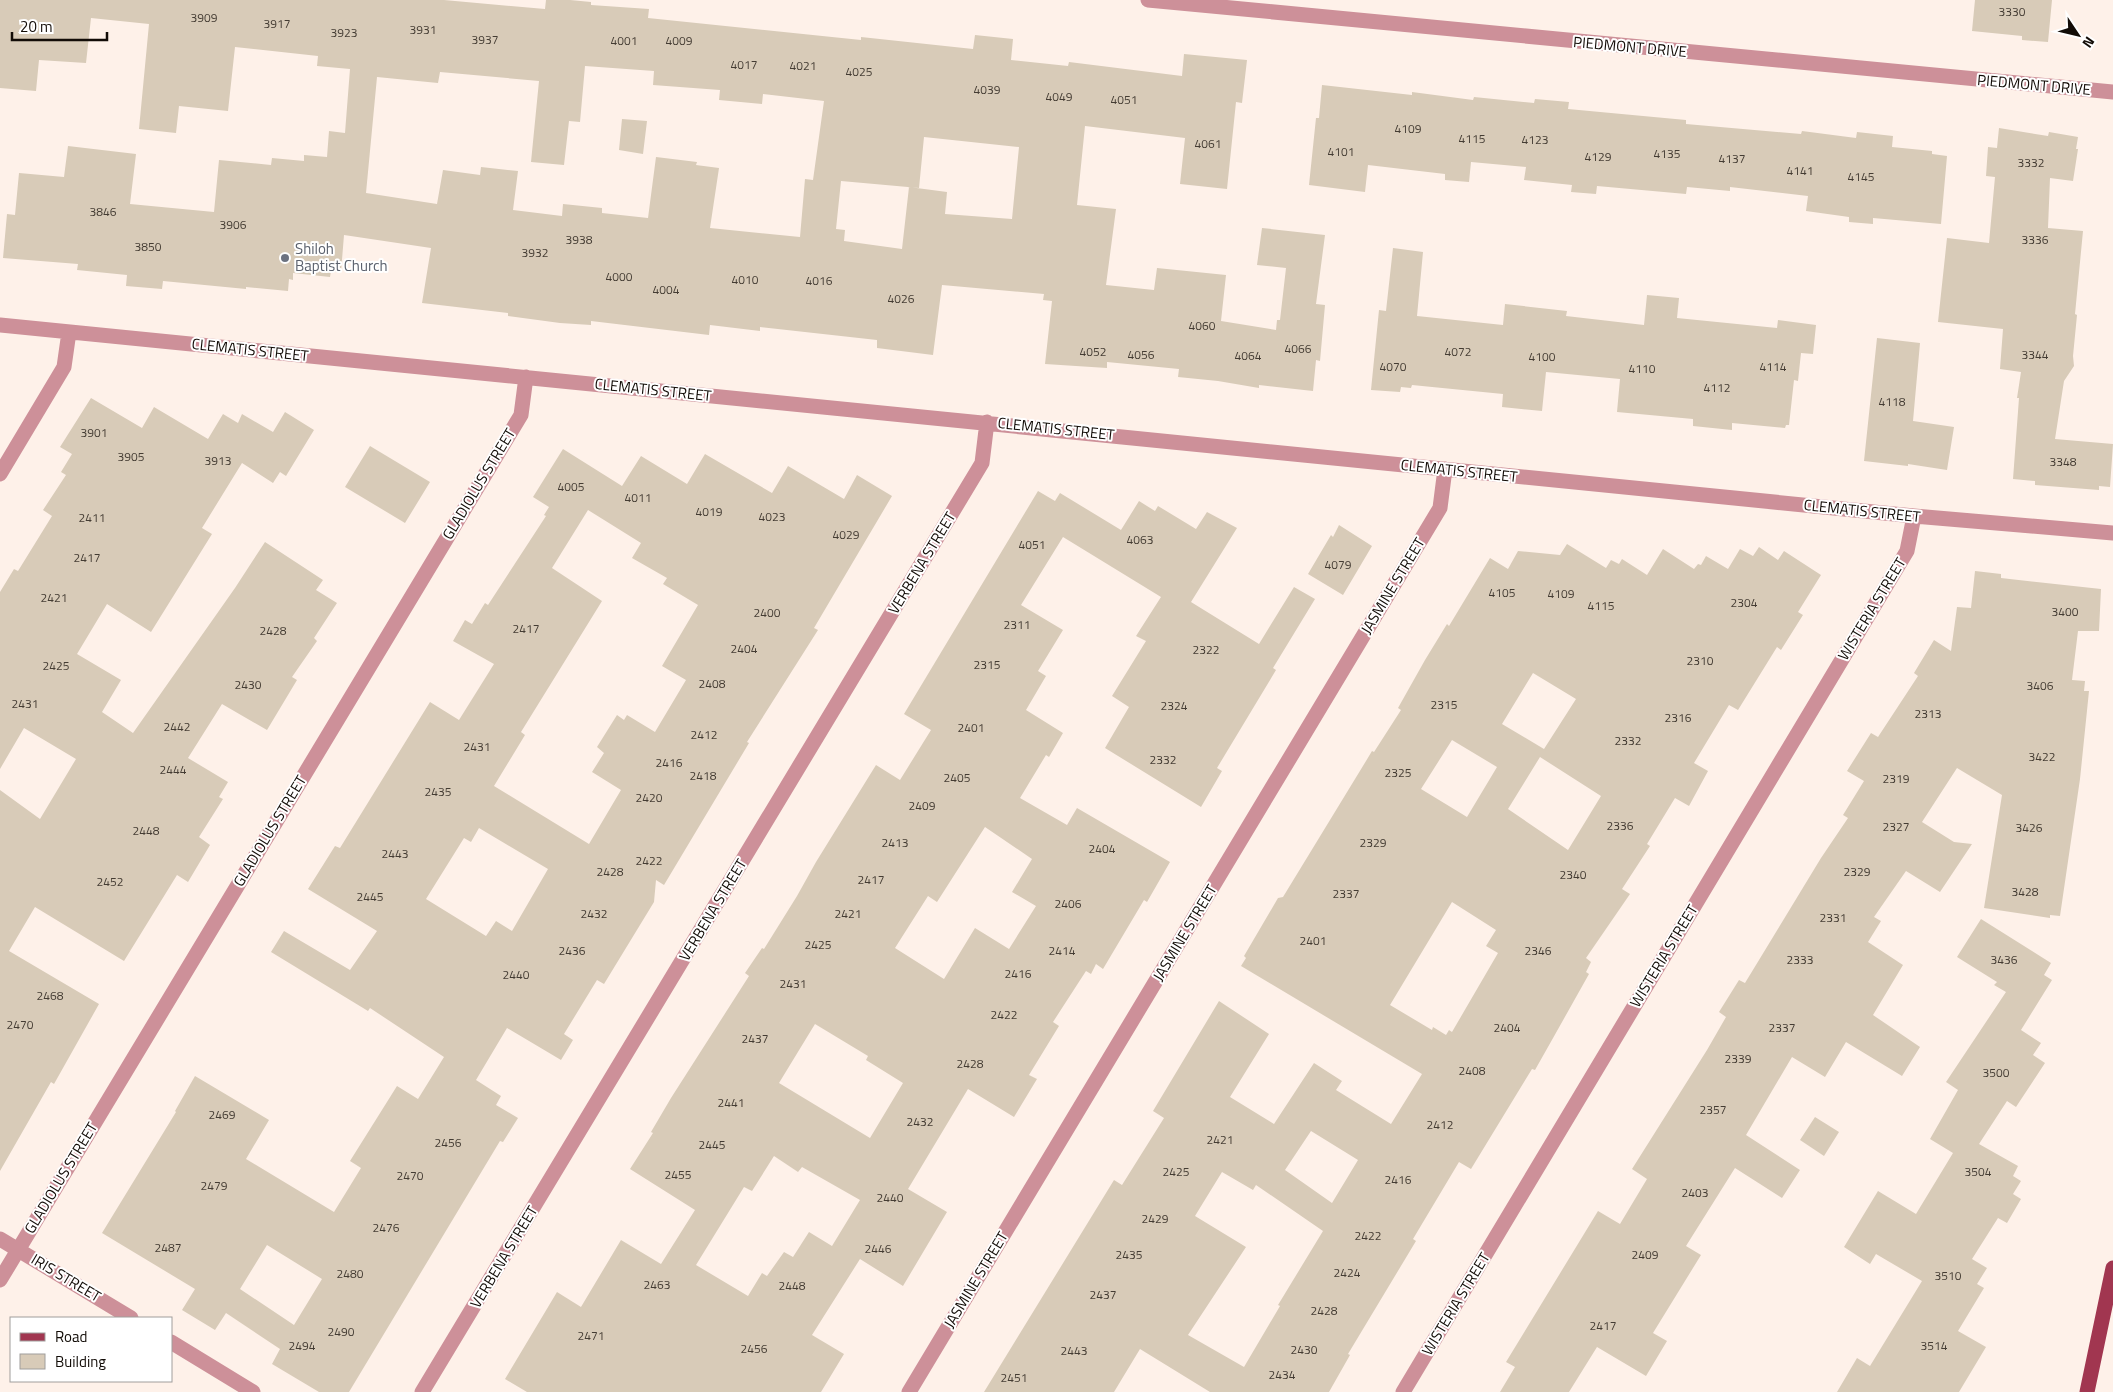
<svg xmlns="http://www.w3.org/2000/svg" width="2113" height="1392" viewBox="0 0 2113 1392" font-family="'Titillium Web',sans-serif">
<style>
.building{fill:#d8cbb8;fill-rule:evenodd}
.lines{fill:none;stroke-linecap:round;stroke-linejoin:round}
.minor{stroke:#cd9099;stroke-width:15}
.major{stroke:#a13650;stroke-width:15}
.worship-dot{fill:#6b7280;stroke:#fff;stroke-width:2}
.labels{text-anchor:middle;stroke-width:4;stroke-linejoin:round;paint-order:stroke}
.number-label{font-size:12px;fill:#443c33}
.street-label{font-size:15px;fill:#120c07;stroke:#fff}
.worship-label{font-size:15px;fill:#5b616d;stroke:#fff;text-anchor:start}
</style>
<rect width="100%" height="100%" fill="#fef1e9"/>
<!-- building -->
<path class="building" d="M0 0H444L545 9 546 0H570L591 2V5L649 9 648 18 861 40V37L973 49 975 35 1013 39 1011 60 1068 66 1069 62 1182 76 1184 54 1247 60 1242 103 1236 102 1227 189 1180 184 1185 138 1085 126 1077 205 1116 209 1106 285 1154 290 1157 268 1226 275 1221 321 1276 330 1277 320H1280L1286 268 1257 265 1262 228 1325 235 1316 304 1325 305 1320 361 1316 360 1313 391 1259 385V388L1218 381 1178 377 1179 369 1107 362V368L1045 364 1052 301 1043 300 1044 294 942 285 933 355 877 348V340L760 327V331L710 325 709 335 591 321V325L560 323 508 316V313L422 303 431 248 344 235 341 272 331 271 330 277 293 273V280L289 279 288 291 246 287V289L163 281 162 289 126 286 127 275 77 270 78 264 3 258 7 214 15 215 19 173 64 177 68 146 136 154 130 204 214 212 219 160 271 165 272 158 304 161V155L327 157 329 131 345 133 350 69 317 66 318 56 235 47 228 111 179 106 176 133 139 129 149 24 91 18 86 63 39 60 36 91 0 88ZM585 66 654 71 653 85 720 90 719 100 762 104 763 94 824 101 813 180 805 179 800 237 710 228 719 168 696 165 697 162 656 157 648 218 602 213V208L563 204 562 216 513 210 518 171 481 167 480 175 443 170 437 204 366 193 377 77 438 83 440 72 539 81 531 162 564 165 569 121 580 122ZM924 137 1019 147 1012 219 945 214 947 192 909 187 902 249 844 241 845 230 836 229 841 181 919 188Z
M1975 0H2052L2048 42 2022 40V36L1972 31Z
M1322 85 1412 95V92L1473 100 1474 97 1534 103 1535 99 1569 102 1568 109 1686 120V124L1801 134 1802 131 1856 138 1857 132 1893 136 1892 147 1932 151V154L1947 156 1941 224 1873 218V224L1849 222V217L1806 211 1808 196 1730 187V191L1687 187 1686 194 1597 186 1596 194 1571 192 1572 185 1524 180 1526 167 1471 162 1469 182 1445 180V174L1368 165 1365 192 1309 185 1316 118H1319Z
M622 119 647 121 643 154 619 150Z
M1999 128 2048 136 2049 132 2078 137 2076 149H2078L2073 181 2050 178 2048 228 2083 231 2075 314 2077 315 2073 356 2074 366 2064 381 2055 439 2113 444 2110 487 2099 486V490L2035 485V481L2013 479 2019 398H2017L2021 372 2000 369 2003 329 1938 322 1947 238 1989 243 1995 177 1986 176 1988 147 1997 148Z
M1393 248 1423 252 1417 316 1503 325 1505 304 1567 311 1566 316 1644 325 1647 295 1679 298 1677 318 1777 328 1778 320 1816 325 1813 354 1801 353 1798 381 1794 380 1789 425H1786L1785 428 1732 423V430L1693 426V419L1617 412 1620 379 1546 372 1542 411 1502 407 1503 394 1412 385 1411 388 1401 387 1400 392 1371 390 1379 310 1386 311Z
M1877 338 1920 343 1913 421 1954 427 1947 470 1908 464V466L1864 461Z
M91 398 142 428 154 407 208 439 223 414 238 423 242 414 273 432 285 412 314 430 286 476 280 472 273 483 242 463 202 528 212 534 151 632 107 604 77 654 121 680 102 712 133 733 235 588 265 542 323 580 316 590 337 603 314 638 317 641 292 677 297 680 267 730 222 704 188 758 228 782 219 797 223 799 199 837 210 845 188 882 177 875 124 961 35 907 9 951 99 1004 54 1084 51 1082 0 1171V790L40 819 76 759 24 728 0 769V592L14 569 18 571 52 516 43 510 66 475 61 472 72 454 60 447Z
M370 446 430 482 405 523 345 487Z
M563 449 622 486 641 456 687 484 705 454 772 493 788 466 844 499 857 475 892 496 814 628 818 630 747 742 749 743 664 885 656 880 654 902 604 984 597 980 564 1034 573 1040 561 1060 507 1028 476 1080 501 1096 496 1105 518 1118 503 1142 500 1141 349 1392H319L272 1364 280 1349 226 1313 215 1330 182 1310 195 1289 102 1233 176 1112 175 1111 195 1076 269 1120 246 1159 334 1212 361 1168 350 1161 397 1086 418 1099 444 1057 370 1008 368 1011 271 952 284 931 350 970 377 931 308 889 335 846 340 848 430 702 459 720 494 664 453 641 465 620 472 624 485 603 488 605 546 516 544 515 549 507 533 497ZM588 510 641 543 632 558 667 578 663 584 698 605 662 666 686 680 655 732 627 715 624 720 617 715 597 747 604 753 592 772 621 790 589 844 494 786 525 735 521 732 602 601 552 568ZM479 828 548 869 512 931 496 921 486 936 426 899 464 838 471 842ZM267 1245 322 1279 294 1325 240 1289Z
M1038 491 1055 501 1060 493 1121 530 1139 501 1155 511 1158 506 1196 529 1207 512 1237 528 1191 602 1259 644 1294 587 1315 599 1273 668 1276 670 1217 768 1222 771 1201 807 1105 748 1129 707 1112 696 1146 641 1136 636 1161 597 1063 537 1021 605 1063 630 1038 671 1046 676 1026 710 1063 733 1049 757 1046 755 1020 798 1067 825 1077 808 1170 862 1147 902 1144 900 1103 969 1096 964 1091 974 1086 971 1053 1022 1059 1026 1029 1075 1037 1079 1014 1117 968 1089 908 1189 947 1212 903 1286 860 1259 812 1335 844 1354 821 1392H527L505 1379 557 1292 581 1307 621 1240 661 1264 695 1210 630 1169 653 1133 651 1132 671 1098 749 976 745 973 762 948 764 949 797 896 816 862 876 765 900 780 931 730 904 714ZM985 827 1032 859 1012 892 1036 906 1009 949 975 928 944 979 895 948 928 896 937 902ZM815 1024 868 1056 866 1060 903 1083 870 1138 779 1083ZM774 1156 798 1172 802 1167 860 1200 832 1246 809 1232 793 1257 784 1252 767 1276 762 1273 748 1296 696 1265 744 1187 752 1191Z
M1339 525 1372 546 1343 595 1308 574 1331 535 1333 537Z
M1567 544 1606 568 1611 560 1619 564 1622 559 1647 575 1663 549 1694 569 1698 564 1701 565 1706 556 1728 569 1740 549 1753 556 1759 547 1778 560 1784 551 1821 575 1798 612 1803 615 1781 650 1777 647 1738 710 1729 705 1694 763 1708 771 1689 806 1675 798 1647 844 1650 846 1622 889 1630 894 1586 958 1591 962 1586 972 1589 974 1557 1031 1535 1070 1532 1069 1471 1169 1459 1162 1413 1239 1416 1241 1348 1354 1350 1355 1329 1392H1210L1140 1349 1114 1392H984L1114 1180 1122 1185 1164 1118 1153 1111 1219 1001 1269 1034 1230 1097 1274 1124 1314 1063 1342 1081 1336 1090 1391 1124 1422 1074 1241 966 1246 958 1244 956 1278 898 1283 897 1366 761 1372 751 1374 752 1401 710 1398 708 1425 660 1447 624 1449 626 1490 558 1508 569 1518 551 1560 555ZM1533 673 1576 699 1544 749 1502 724ZM1452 740 1497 767 1467 817 1421 789ZM1540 757 1601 796 1568 850 1508 809ZM1452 902 1496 930 1486 946 1498 953 1452 1032 1449 1030 1446 1035 1433 1027 1432 1030 1390 1005ZM1311 1131 1358 1160 1332 1203 1285 1170ZM1222 1172 1253 1190 1256 1185 1323 1231 1278 1305 1280 1306 1244 1367 1188 1335 1246 1247 1195 1216Z
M1975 571 2001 574V578L2101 589 2099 631H2078L2072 680 2085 681 2084 691H2089L2080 779 2060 916 2050 915V918L1984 908 2002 795 1957 768 1922 822 1954 842 1972 844 1940 892 1906 871 1874 917 1881 921 1868 942 1903 965 1873 1015 1920 1047 1902 1076 1846 1042 1825 1077 1792 1057 1746 1135 1800 1170 1782 1198 1735 1168 1686 1246 1701 1255 1653 1333 1667 1341 1646 1376 1597 1347 1569 1392H1500L1515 1367 1506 1362 1598 1211 1620 1224 1647 1179 1632 1169 1707 1050 1726 1017 1719 1012 1739 980 1745 983 1821 858 1848 818 1843 815 1864 781 1847 771 1871 733 1878 737 1918 676 1914 673 1934 640 1951 651 1957 607 1971 608Z
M1981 919 2051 963 2044 975 2052 980 2021 1030 2041 1043 2033 1055 2045 1063 2016 1107 2007 1101 1979 1144 2018 1166 2013 1176 2021 1181 2013 1194 2021 1199 2007 1223 1998 1218 1972 1259 1987 1268 1977 1284 1984 1288 1958 1331 1986 1347 1959 1392H1837L1857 1358 1870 1366 1922 1281 1876 1254 1870 1264 1844 1247 1878 1191 1916 1214 1953 1153 1930 1139 1958 1090 1946 1082 2006 992 1994 985 1997 982 1957 957Z
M1815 1117 1839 1132 1824 1156 1800 1140Z"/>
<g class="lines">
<!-- minor -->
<path class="minor" d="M1148 0 2113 92
M0 325 1914 516 2113 533
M0 474 64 367 69 332
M0 1239 131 1318
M0 1280 521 415 526 377
M171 1342 253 1392
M422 1392 982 463 987 422
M909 1392 1440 508 1445 469
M1403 1392 1907 551 1914 516"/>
<!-- major -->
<path class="major" d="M2087 1392 2113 1268"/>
</g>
<!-- markers -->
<circle class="worship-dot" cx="285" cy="258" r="5"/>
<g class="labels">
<!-- number labels -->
<g class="number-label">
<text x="2012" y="16">3330</text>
<text x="204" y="22">3909</text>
<text x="277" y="28">3917</text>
<text x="423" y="34">3931</text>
<text x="344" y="37">3923</text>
<text x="485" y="44">3937</text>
<text x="624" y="45">4001</text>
<text x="679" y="45">4009</text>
<text x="744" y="69">4017</text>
<text x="803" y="70">4021</text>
<text x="859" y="76">4025</text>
<text x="987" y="94">4039</text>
<text x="1059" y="101">4049</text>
<text x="1124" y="104">4051</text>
<text x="1408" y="133">4109</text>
<text x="1472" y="143">4115</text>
<text x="1535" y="144">4123</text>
<text x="1208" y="148">4061</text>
<text x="1341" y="156">4101</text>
<text x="1667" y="158">4135</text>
<text x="1598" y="161">4129</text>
<text x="1732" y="163">4137</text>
<text x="2031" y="167">3332</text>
<text x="1800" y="175">4141</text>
<text x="1861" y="181">4145</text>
<text x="103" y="216">3846</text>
<text x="233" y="229">3906</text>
<text x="579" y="244">3938</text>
<text x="2035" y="244">3336</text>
<text x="148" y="251">3850</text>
<text x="535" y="257">3932</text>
<text x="619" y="281">4000</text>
<text x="745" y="284">4010</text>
<text x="819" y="285">4016</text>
<text x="666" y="294">4004</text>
<text x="901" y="303">4026</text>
<text x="1202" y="330">4060</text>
<text x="1298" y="353">4066</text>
<text x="1093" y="356">4052</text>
<text x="1458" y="356">4072</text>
<text x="1141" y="359">4056</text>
<text x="2035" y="359">3344</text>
<text x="1248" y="360">4064</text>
<text x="1542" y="361">4100</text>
<text x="1393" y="371">4070</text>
<text x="1773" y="371">4114</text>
<text x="1642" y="373">4110</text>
<text x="1717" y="392">4112</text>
<text x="1892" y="406">4118</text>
<text x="94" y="437">3901</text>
<text x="131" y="461">3905</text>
<text x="218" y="465">3913</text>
<text x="2063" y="466">3348</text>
<text x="571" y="491">4005</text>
<text x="638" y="502">4011</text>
<text x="709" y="516">4019</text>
<text x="772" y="521">4023</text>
<text x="92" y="522">2411</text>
<text x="846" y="539">4029</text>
<text x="1140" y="544">4063</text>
<text x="1032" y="549">4051</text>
<text x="87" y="562">2417</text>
<text x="1338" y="569">4079</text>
<text x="1502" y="597">4105</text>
<text x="1561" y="598">4109</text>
<text x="54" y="602">2421</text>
<text x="1744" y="607">2304</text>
<text x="1601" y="610">4115</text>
<text x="2065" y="616">3400</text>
<text x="767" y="617">2400</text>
<text x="1017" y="629">2311</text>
<text x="526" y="633">2417</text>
<text x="273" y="635">2428</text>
<text x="744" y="653">2404</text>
<text x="1206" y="654">2322</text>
<text x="1700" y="665">2310</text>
<text x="987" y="669">2315</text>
<text x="56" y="670">2425</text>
<text x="712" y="688">2408</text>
<text x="248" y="689">2430</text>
<text x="2040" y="690">3406</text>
<text x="25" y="708">2431</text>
<text x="1444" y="709">2315</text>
<text x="1174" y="710">2324</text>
<text x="1928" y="718">2313</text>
<text x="1678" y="722">2316</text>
<text x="177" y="731">2442</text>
<text x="971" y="732">2401</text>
<text x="704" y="739">2412</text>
<text x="1628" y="745">2332</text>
<text x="477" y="751">2431</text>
<text x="2042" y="761">3422</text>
<text x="1163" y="764">2332</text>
<text x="669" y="767">2416</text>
<text x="173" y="774">2444</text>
<text x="1398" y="777">2325</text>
<text x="703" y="780">2418</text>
<text x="957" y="782">2405</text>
<text x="1896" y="783">2319</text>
<text x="438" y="796">2435</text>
<text x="649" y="802">2420</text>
<text x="922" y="810">2409</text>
<text x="1620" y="830">2336</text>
<text x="1896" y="831">2327</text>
<text x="2029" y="832">3426</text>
<text x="146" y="835">2448</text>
<text x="895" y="847">2413</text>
<text x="1373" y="847">2329</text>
<text x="1102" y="853">2404</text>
<text x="395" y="858">2443</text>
<text x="649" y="865">2422</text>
<text x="610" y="876">2428</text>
<text x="1857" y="876">2329</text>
<text x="1573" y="879">2340</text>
<text x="871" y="884">2417</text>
<text x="110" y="886">2452</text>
<text x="2025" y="896">3428</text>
<text x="1346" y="898">2337</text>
<text x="370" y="901">2445</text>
<text x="1068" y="908">2406</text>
<text x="594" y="918">2432</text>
<text x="848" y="918">2421</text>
<text x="1833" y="922">2331</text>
<text x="1313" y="945">2401</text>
<text x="818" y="949">2425</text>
<text x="572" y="955">2436</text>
<text x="1062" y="955">2414</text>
<text x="1538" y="955">2346</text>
<text x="1800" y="964">2333</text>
<text x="2004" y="964">3436</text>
<text x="1018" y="978">2416</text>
<text x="516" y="979">2440</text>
<text x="793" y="988">2431</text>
<text x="50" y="1000">2468</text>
<text x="1004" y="1019">2422</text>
<text x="20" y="1029">2470</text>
<text x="1507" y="1032">2404</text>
<text x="1782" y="1032">2337</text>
<text x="755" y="1043">2437</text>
<text x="1738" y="1063">2339</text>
<text x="970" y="1068">2428</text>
<text x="1472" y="1075">2408</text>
<text x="1996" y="1077">3500</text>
<text x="731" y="1107">2441</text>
<text x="1713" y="1114">2357</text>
<text x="222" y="1119">2469</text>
<text x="920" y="1126">2432</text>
<text x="1440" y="1129">2412</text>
<text x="1220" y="1144">2421</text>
<text x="448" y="1147">2456</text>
<text x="712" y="1149">2445</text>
<text x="1176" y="1176">2425</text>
<text x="1978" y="1176">3504</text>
<text x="678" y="1179">2455</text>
<text x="410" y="1180">2470</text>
<text x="1398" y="1184">2416</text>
<text x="214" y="1190">2479</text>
<text x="1695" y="1197">2403</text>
<text x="890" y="1202">2440</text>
<text x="1155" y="1223">2429</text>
<text x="386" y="1232">2476</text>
<text x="1368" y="1240">2422</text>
<text x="168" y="1252">2487</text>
<text x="878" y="1253">2446</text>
<text x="1129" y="1259">2435</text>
<text x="1645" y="1259">2409</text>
<text x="1347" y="1277">2424</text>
<text x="350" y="1278">2480</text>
<text x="1948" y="1280">3510</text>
<text x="657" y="1289">2463</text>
<text x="792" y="1290">2448</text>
<text x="1103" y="1299">2437</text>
<text x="1324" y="1315">2428</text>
<text x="1603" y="1330">2417</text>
<text x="341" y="1336">2490</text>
<text x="591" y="1340">2471</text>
<text x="302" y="1350">2494</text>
<text x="1934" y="1350">3514</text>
<text x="754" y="1353">2456</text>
<text x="1304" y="1354">2430</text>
<text x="1074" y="1355">2443</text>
<text x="1282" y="1379">2434</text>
<text x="1014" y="1382">2451</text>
</g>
<!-- street labels -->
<g class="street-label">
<text transform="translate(1630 47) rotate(5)" y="5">PIEDMONT DRIVE</text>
<text transform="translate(2034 85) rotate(5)" y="5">PIEDMONT DRIVE</text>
<text transform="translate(250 350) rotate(6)" y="5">CLEMATIS STREET</text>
<text transform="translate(653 390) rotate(6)" y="5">CLEMATIS STREET</text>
<text transform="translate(1056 429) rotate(6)" y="5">CLEMATIS STREET</text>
<text transform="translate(1459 471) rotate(6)" y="5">CLEMATIS STREET</text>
<text transform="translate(479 484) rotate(-59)" y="5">GLADIOLUS STREET</text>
<text transform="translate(1862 511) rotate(6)" y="5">CLEMATIS STREET</text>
<text transform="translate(922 563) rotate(-59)" y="5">VERBENA STREET</text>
<text transform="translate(1393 586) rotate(-59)" y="5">JASMINE STREET</text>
<text transform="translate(1872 609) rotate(-59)" y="5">WISTERIA STREET</text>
<text transform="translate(270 831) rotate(-59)" y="5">GLADIOLUS STREET</text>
<text transform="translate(713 910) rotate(-59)" y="5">VERBENA STREET</text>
<text transform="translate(1185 933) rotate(-59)" y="5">JASMINE STREET</text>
<text transform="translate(1664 956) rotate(-59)" y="5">WISTERIA STREET</text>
<text transform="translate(61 1178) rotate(-59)" y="5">GLADIOLUS STREET</text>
<text transform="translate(504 1257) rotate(-59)" y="5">VERBENA STREET</text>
<text transform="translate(66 1278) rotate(31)" y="5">IRIS STREET</text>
<text transform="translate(976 1280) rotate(-59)" y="5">JASMINE STREET</text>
<text transform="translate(1456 1304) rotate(-59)" y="5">WISTERIA STREET</text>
</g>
<!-- worship labels -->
<g class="worship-label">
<text x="295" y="254">Shiloh<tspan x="295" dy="17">Baptist Church</tspan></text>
</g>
</g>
<!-- legend -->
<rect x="10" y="1317" width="162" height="65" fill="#ffffff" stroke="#a09e9c"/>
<rect x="20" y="1333" width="25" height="8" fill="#a13650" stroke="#a09e9c"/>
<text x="55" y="1342" font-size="15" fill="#120c07">Road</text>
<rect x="20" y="1354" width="25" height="15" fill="#d8cbb8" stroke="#a09e9c"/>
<text x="55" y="1367" font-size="15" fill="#120c07">Building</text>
<!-- north arrow -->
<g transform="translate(2078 35) rotate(125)" stroke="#ffffff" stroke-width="4" paint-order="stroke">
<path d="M0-4L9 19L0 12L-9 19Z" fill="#120c07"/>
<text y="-8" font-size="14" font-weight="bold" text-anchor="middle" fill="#120c07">N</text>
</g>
<!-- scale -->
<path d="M12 32v8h95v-8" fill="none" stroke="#120c07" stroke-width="2.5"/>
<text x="20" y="32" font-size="15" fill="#120c07" stroke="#ffffff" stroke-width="4" paint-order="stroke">20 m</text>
</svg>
